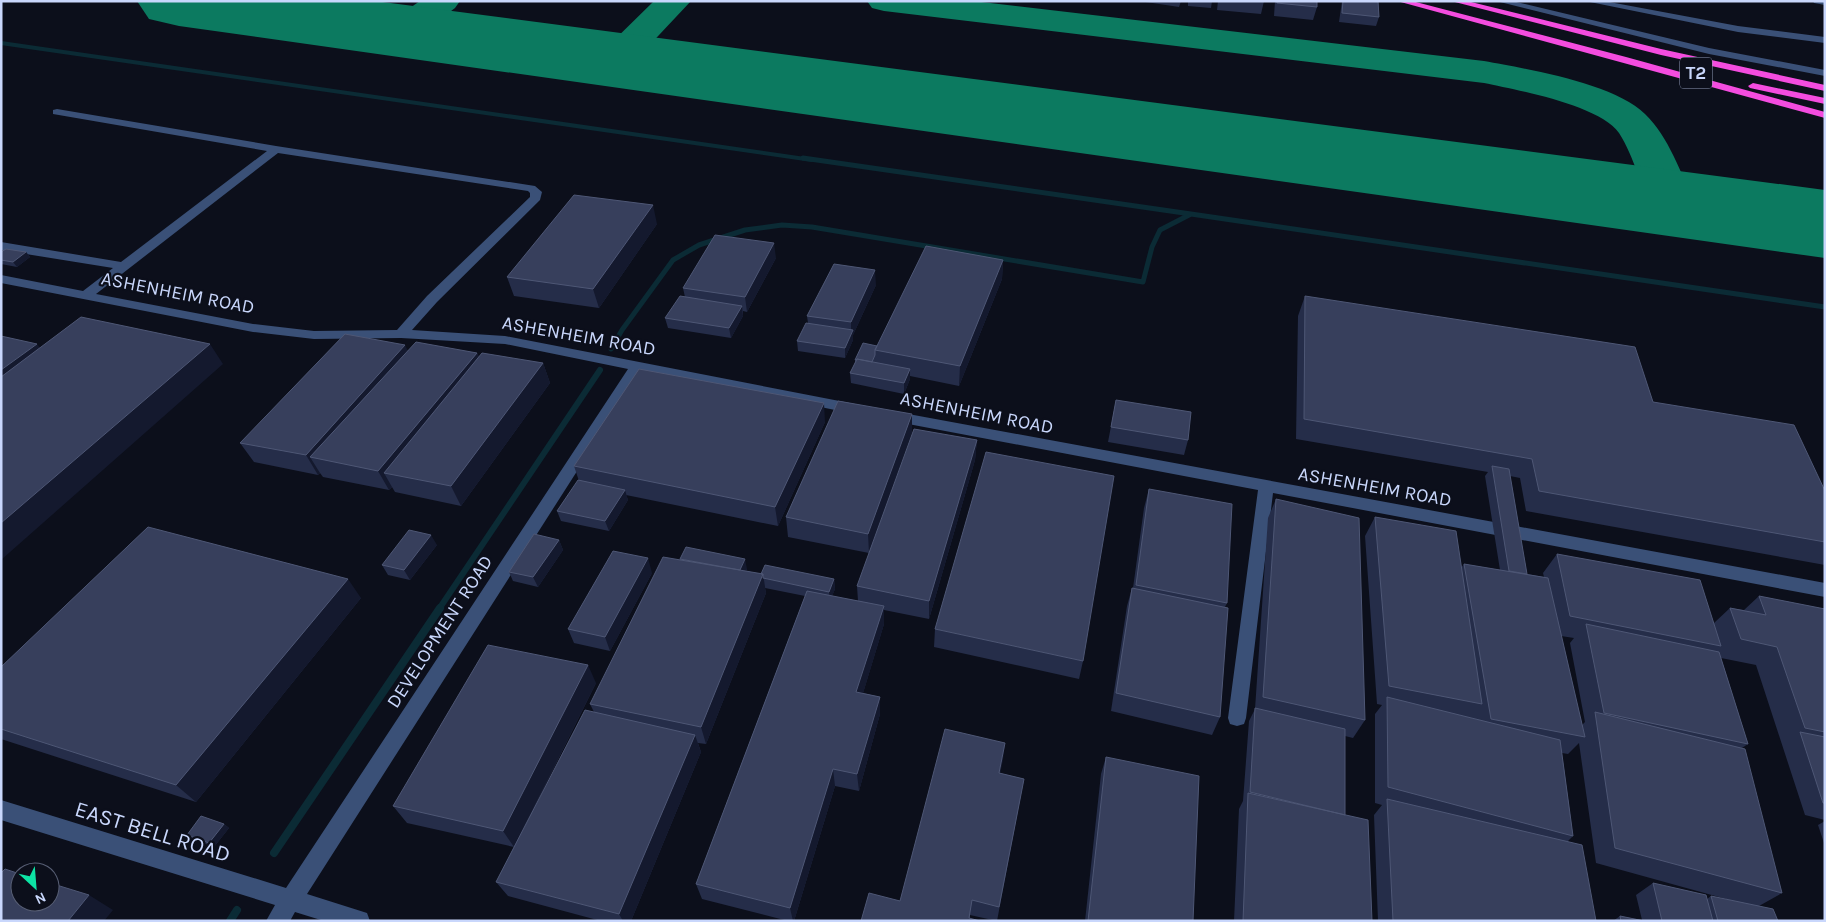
<svg xmlns="http://www.w3.org/2000/svg" width="1826" height="922" viewBox="0 0 1826 922" font-family="Karla,sans-serif">
<style>
.lines{fill:none;stroke-linecap:round;stroke-linejoin:round}
.stream-far3{stroke:#0b2b35;stroke-width:4}
.stream-far2{stroke:#0b2b35;stroke-width:5}
.stream-far1{stroke:#0b2b35;stroke-width:6}
.stream{stroke:#0b2b35;stroke-width:8}
.taxiway{fill:#0c7a60;fill-rule:evenodd}
.runway{fill:#0c7a60;fill-rule:evenodd}
.minor{fill:#3a5077;fill-rule:evenodd}
.highway{fill:#f44cdf;fill-rule:evenodd}
.wall{fill:#252d49;fill-rule:evenodd}
.shaded-wall{fill:#14192e}
.building{fill:#373f5c;stroke:#4e5775}
.labels{text-anchor:middle;stroke-width:4.5;stroke-linejoin:round;paint-order:stroke}
.shield{fill:#0c0f1b;stroke:#909bb8;stroke-width:1}
.shield-label{font-size:18px;font-weight:bold;fill:#c9d7fc}
.street-label{font-size:19px;fill:#c9d7fc;stroke:#0c0f1b}
.near-street-label{font-size:22px;fill:#c9d7fc;stroke:#0c0f1b}
</style>
<rect width="100%" height="100%" fill="#0c0f1b"/>
<g class="lines">
<!-- stream-far3 -->
<path class="stream-far3" d="M1 43 812 160"/>
<!-- stream-far2 -->
<path class="stream-far2" d="M803 158 1191 214
M611 349 622 330 673 260 699 245 745 230 782 225 812 227 1143 282 1152 247 1160 230 1191 214 1825 307"/>
<!-- stream-far1 -->
<path class="stream-far1" d="M439 609 600 370"/>
<!-- stream -->
<path class="stream" d="M274 853 440 608
M230 921 237 910"/>
<!-- taxiway -->
<path class="taxiway" d="M420 1H460L455 8 414 39 401 42 388 39 383 31 388 23Z
M654 1H691L628 68 615 71 602 68 596 60 602 52Z
M867 1H973L1484 61C1527 69 1614 83 1645 114 1669 137 1681 174 1695 203L1689 212 1673 216 1657 212C1640 188 1635 158 1619 133 1599 105 1517 90 1484 83L884 11 872 8Z"/>
<!-- runway -->
<path class="runway" d="M137 1H375L1825 190V258L179 26 149 19Z"/>
<!-- minor -->
<path class="minor" d="M1496 1H1512L1709 48 1825 70V76L1709 54Z
M1585 1H1604L1738 26 1825 37V43L1738 32Z
M1813 1H1825V5L1814 3Z
M57 109 276 146 535 186 542 192 540 200 437 302 412 330 505 336 855 404 860 405 862 409 860 413 855 414 641 371 307 894 367 913 370 921H324L295 912 290 921H266L275 905 1 820V800L286 888 628 369 505 344 401 338 314 339 253 332 1 283V275L83 291 113 268 1 250V242L121 262 267 151 53 114V110ZM278 153 528 191 530 193V197L427 296 397 330 314 331 253 324 96 294Z
M892 411 1825 583V597L1273 493 1246 718 1244 724 1237 726 1230 724 1228 718 1258 490 887 420 885 416 887 412Z"/>
<!-- highway -->
<path class="highway" d="M1397 1H1412L1626 57 1825 112V118Z
M1451 1H1467L1661 49 1825 85V91L1661 55Z
M1753 83 1825 98V104L1750 88 1748 86Z"/>
</g>
<!-- wall -->
<path class="wall" d="M1139 1H1181L1179 7Z
M1188 1H1212L1211 8 1188 6Z
M1218 1H1264L1261 14 1217 10Z
M1275 1H1317V7L1313 20 1274 16Z
M1342 1H1378L1379 17 1376 26 1339 22Z
M657 224 599 308 514 296 507 277Z
M1 252H26L30 257 17 267 1 264Z
M776 258 747 312 743 311V316L731 338 668 328 665 318 685 297 683 288Z
M1003 260 1002 279 959 386 910 376V379L904 394 851 383 850 373 855 363V360Z
M876 285 853 335V340L845 358 798 351 797 341 808 323 807 316Z
M1305 296 1653 402 1825 491V565L1526 511 1520 478 1510 476 1527 574 1544 577 1543 573 1557 554 1714 623 1730 608 1744 610 1759 596 1825 609V820L1805 815 1756 665 1721 658 1748 744 1742 748 1782 893 1759 906 1778 921H1613L1620 916 1642 920 1636 895 1653 883 1707 899 1711 896 1737 902 1596 863 1579 743 1568 754 1562 753 1573 836 1567 842 1596 921H1378L1374 815 1382 805 1375 803V714L1382 705 1377 704 1365 536 1375 517 1461 568 1464 564 1500 570 1485 476 1488 472 1296 439 1298 316ZM1561 636 1574 638 1570 643 1585 722 1582 725Z
M408 350 477 353 479 357 543 363 550 383 461 506 395 492 392 487 389 490 323 477 320 473 318 475 254 462 240 443Z
M1116 400 1188 440 1184 455 1108 442Z
M912 414 869 553 788 537 786 517Z
M825 422 778 526 626 495 628 500 609 531 561 521 557 511 579 481 574 466Z
M977 440 975 460 929 619 884 610V624L863 693 880 697V714L859 791 835 786 794 921H788L702 899 696 884 805 596 765 588 766 593 706 744 698 743 701 752 631 921H601L508 896 496 882 514 847 407 823 393 806 596 683 517 842 594 712 590 704 680 559 747 569 746 571 761 574 834 579 835 589 832 596 858 601 857 586Z
M1149 489 1227 603 1225 607 1220 717 1212 735 1111 711 1127 606 1132 588H1133L1144 508Z
M1276 499 1365 720 1353 738 1345 736V815L1372 921H1234L1239 809 1243 801 1249 721 1255 709 1268 518Z
M559 540 563 550 538 587 513 581 509 572Z
M437 545 410 580 388 575 382 565Z
M652 573 610 651 574 643 568 629Z
M361 598 196 802 1 739V667Z
M935 629 1083 661 1079 679 934 647Z
M1005 743 1000 773 1024 779 997 921 970 915V918L900 901Z
M1106 757 1193 921H1085L1101 774Z
M1825 821V846L1818 825Z
M224 824 229 828 214 847 192 839 187 835Z"/>
<!-- shaded-wall -->
<path class="shaded-wall" d="M653 205 657 224 599 308 593 289Z
M774 243 776 258 747 312 745 297Z
M26 252 30 257 17 267 13 262Z
M1003 260 1002 279 959 386 960 366Z
M875 270 876 285 853 335V340L845 358V348L851 333V322Z
M742 306 743 316 731 338 729 328Z
M37 344 53 363 1 403V370Z
M210 344 223 364 1 560V523Z
M405 345 414 364 310 457 320 473 318 475 306 455Z
M477 353 485 372 384 473 392 487 389 490 378 471Z
M543 363 550 383 461 506 451 486Z
M910 369V379L904 394V383Z
M824 403 825 422 778 526 775 507Z
M912 414V433L869 553 868 534Z
M977 440 975 460 929 619V601Z
M625 490 628 500 609 531 605 521Z
M431 535 437 545 410 580 404 570Z
M559 540 563 550 538 587 533 577Z
M648 558 652 573 610 651 605 637Z
M745 559 747 569 740 585 738 575Z
M763 574 766 593 706 744 701 727Z
M348 579 361 598 196 802 176 785Z
M834 579 835 589 830 601 829 592Z
M884 606V624L858 710 856 692Z
M588 665 596 683 514 847 503 831Z
M880 697V714L859 791 857 774Z
M695 735 701 752 631 921H623L619 914Z
M1005 743 1003 760 997 789 999 773Z
M833 769 835 786 794 921H793L790 908Z
M224 824 229 828 214 847 209 843Z
M89 895 113 910 104 921H68Z"/>
<!-- building -->
<path class="building" d="M1277 1H1317V7L1277 3Z
M1343 1H1378L1379 17 1342 13Z
M574 195 653 205 593 289 507 277Z
M715 235 774 243 745 297 683 288Z
M926 246 1003 260 960 366 875 350Z
M6 249 26 252 13 262 1 260V252Z
M834 264 875 270 851 322 807 316Z
M680 296 742 306 729 328 665 318Z
M1305 296 1635 347 1653 402 1794 425 1825 491V542L1539 491 1532 459 1304 419Z
M81 317 210 344 1 523V377Z
M806 323 853 330 845 348 797 341Z
M345 334 405 345 306 455 240 443Z
M1 336 37 344 1 370Z
M416 342 477 353 378 471 310 457Z
M863 343 877 346 875 350V355L872 362 857 359 856 360H855Z
M482 353 543 363 451 486 384 473Z
M857 359 910 369 904 383 850 373Z
M639 369 824 403 775 507 574 466Z
M1116 400 1191 412 1188 440 1111 427Z
M838 401 912 414 868 534 786 517Z
M914 429 977 440 929 601 857 586Z
M986 452 1114 476 1083 661 935 629Z
M1492 466 1509 469 1527 574 1509 571Z
M578 480 625 490 605 521 557 511Z
M1149 489 1232 504 1227 603 1136 585Z
M1276 499 1359 518 1365 720 1263 697Z
M1375 517 1456 531 1482 704 1389 686Z
M148 527 348 579 176 785 1 729V667Z
M409 530 431 535 404 570 382 565Z
M534 534 559 540 533 577 509 572Z
M686 547 745 559 740 570 680 559Z
M613 551 648 558 605 637 568 629Z
M1557 554 1700 580 1721 646 1570 616Z
M663 557 763 574 701 727 590 704Z
M1464 564 1548 578 1585 737 1491 719Z
M765 565 834 579 829 592 763 578V574H761Z
M1132 588 1228 608 1220 717 1116 693Z
M807 591 884 606 856 692 880 697 857 774 833 769 790 908 696 884Z
M1759 596 1825 609V732L1805 728 1777 647 1741 639 1730 608 1766 615Z
M1586 624 1719 652 1748 744 1604 713Z
M488 645 588 665 503 831 393 806Z
M1387 697 1560 740 1573 836 1388 787Z
M1255 708 1345 729V815L1250 792Z
M585 710 695 735 619 914 496 882Z
M1595 712 1745 749 1782 893 1615 848Z
M945 729 1005 743 999 773 1024 779 999 907 972 900 969 918 980 921H861L869 893 900 901Z
M1800 732 1825 737V803H1823Z
M1106 757 1199 776 1193 921H1088Z
M1248 793 1368 820 1372 921H1243Z
M1387 799 1582 845 1596 921H1393Z
M201 816 224 824 209 843 187 835Z
M5 869 20 874V902H50V883L89 895 68 921H1V873Z
M1653 883 1706 895 1713 921H1662Z
M1711 896 1773 909 1778 921H1718Z
M1620 916 1644 921H1621Z"/>
<g class="labels">
<!-- shield labels -->
<rect class="shield" x="1680" y="57.5" width="32" height="31" rx="4"/>
<g class="shield-label">
<text x="1696" y="79">T2</text>
</g>
<!-- street labels -->
<g class="street-label">
<text transform="translate(178 292) rotate(11)" y="7">ASHENHEIM ROAD</text>
<text transform="translate(579 335) rotate(10)" y="7">ASHENHEIM ROAD</text>
<text transform="translate(977 412) rotate(11)" y="7">ASHENHEIM ROAD</text>
<text transform="translate(1375 486) rotate(10)" y="7">ASHENHEIM ROAD</text>
<text transform="translate(439 631) rotate(-57)" y="7">DEVELOPMENT ROAD</text>
</g>
<!-- near-street labels -->
<g class="near-street-label">
<text transform="translate(153 831) rotate(17)" y="8">EAST BELL ROAD</text>
</g>
</g>
<!-- border -->
<rect width="1826" height="922" fill="none" stroke="#c9d7fc" stroke-width="5"/>
<!-- north arrow -->
<g transform="translate(35 887) rotate(154)"><circle r="24" fill="#0c0f1b" stroke="#585f75"/>
<path d="M0-4L9 19L0 12L-9 19Z" fill="#0de4a5"/>
<text y="-8" font-size="14" font-weight="bold" text-anchor="middle" fill="#c9d7fc">N</text>
</g>
</svg>
